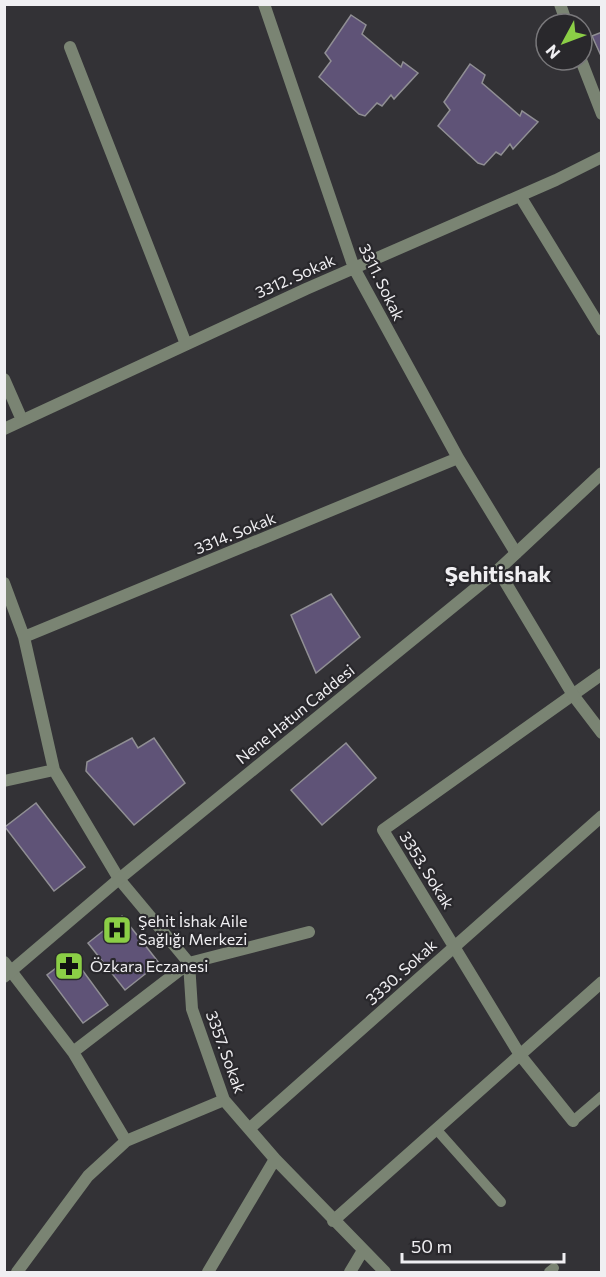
<svg xmlns="http://www.w3.org/2000/svg" width="606" height="1277" viewBox="0 0 606 1277" font-family="Commissioner,sans-serif">
<style>
.building{fill:#5f5377;stroke:#908f94;stroke-width:1.5}
.lines{fill:none;stroke-linecap:round;stroke-linejoin:round}
.service{stroke:#7a8473;stroke-width:10}
.minor{stroke:#7a8473;stroke-width:12}
.tertiary{stroke:#7a8473;stroke-width:12}
.labels{text-anchor:middle;stroke-width:4.5;stroke-linejoin:round;paint-order:stroke}
.street-label{font-size:16px;fill:#f0eff2;stroke:#29282c}
.poi-label{font-size:16px;fill:#f0eff2;stroke:#29282c;text-anchor:start}
.district-label{font-size:22px;font-weight:bold;fill:#f0eff2;stroke:#29282c}
</style>
<rect width="100%" height="100%" fill="#333236"/>
<!-- building -->
<path class="building" d="M351 15 366 25 362 34 401 67 403 62 418 73 394 99 391 95 382 106 377 103 365 116 359 114 319 77 331 61 325 53Z
M602 32V58L592 36Z
M470 64 485 75 482 83 520 116 522 111 538 122 513 149 510 144 501 155 496 152 484 165 478 163 438 126 450 110 444 102Z
M331 594 360 637 316 673 291 615Z
M132 738 138 748 154 738 185 783 134 825 86 771 87 762Z
M346 743 376 778 322 825 291 790Z
M36 803 85 867 54 891 5 827Z
M122 916 159 963 125 990 88 943Z
M72 956 108 1005 83 1023 47 975Z"/>
<g class="lines">
<!-- service -->
<path class="service" d="M573 1121 602 1096
M436 1129 501 1202
M549 1272 554 1268"/>
<!-- minor -->
<path class="minor" d="M264 4 354 268 458 458 516 553
M560 4 567 24
M70 47 186 344
M581 60 602 114
M520 196 602 330
M4 379 22 420
M4 429 306 289 556 180 602 157
M4 583 24 637 54 770 119 879 189 963 192 1009 224 1100 275 1159 385 1272
M24 637 458 458
M4 781 54 770
M4 962 73 1052 126 1141
M73 1052 189 963 309 932
M573 1121 520 1055 383 830 602 674
M249 1129 602 816
M333 1221 602 982
M17 1272 88 1176 126 1141 224 1100
M208 1272 275 1159
M350 1272 362 1252"/>
<!-- tertiary -->
<path class="tertiary" d="M498 570 573 695 602 733
M4 977 119 879 498 570 602 473"/>
</g>
<!-- icons -->
<defs>
<g id="hospital-square" transform="scale(1.5)"><rect x="-9" y="-9" width="18" height="18" rx="4" fill="#8bce46" stroke="#29282c"/><path d="M-5-5h3v3.5h4V-5h3V5h-3V1.5h-4V5h-3Z" fill="#111"/></g>
<g id="pharmacy-square" transform="scale(1.5)"><rect x="-9" y="-9" width="18" height="18" rx="4" fill="#8bce46" stroke="#29282c"/><path d="M-2-6h4v4h4v4h-4v4h-4v-4h-4v-4h4Z" fill="#111"/></g>
</defs>
<g fill-rule="evenodd">
<use href="#hospital-square" x="117" y="930"/>
<use href="#pharmacy-square" x="69" y="966"/>
</g>
<g class="labels">
<!-- street labels -->
<g class="street-label">
<text transform="translate(295 276) rotate(-24)" y="6">3312. Sokak</text>
<text transform="translate(382 282) rotate(64)" y="6">3311. Sokak</text>
<text transform="translate(235 533) rotate(-22)" y="6">3314. Sokak</text>
<text transform="translate(295 714) rotate(-39)" y="6">Nene Hatun Caddesi</text>
<text transform="translate(427 870) rotate(58)" y="6">3353. Sokak</text>
<text transform="translate(401 972) rotate(-42)" y="6">3330. Sokak</text>
<text transform="translate(226 1052) rotate(70)" y="6">3357. Sokak</text>
</g>
<!-- poi labels -->
<g class="poi-label">
<text x="138" y="927">Şehit İshak Aile<tspan x="138" dy="18">Sağlığı Merkezi</tspan></text>
<text x="90" y="972">Özkara Eczanesi</text>
</g>
<!-- district labels -->
<g class="district-label">
<text x="498" y="582">Şehitishak</text>
</g>
</g>
<!-- border -->
<rect width="606" height="1277" fill="none" stroke="#f0eff2" stroke-width="12"/>
<!-- north arrow -->
<g transform="translate(564 42) rotate(229)"><circle r="28" fill="#29282c" stroke="#79787b" stroke-width="1.5"/>
<path d="M0-4.5L10 22L0 15L-10 22Z" fill="#8bce46"/>
<text y="-9" font-size="16" font-weight="bold" text-anchor="middle" fill="#f0eff2">N</text>
</g>
<!-- scale -->
<path d="M402 1253v9h162v-9" fill="none" stroke="#f0eff2" stroke-width="3"/>
<text x="411" y="1253" font-size="18" fill="#f0eff2" stroke="#29282c" stroke-width="4.5" paint-order="stroke">50 m</text>
</svg>
